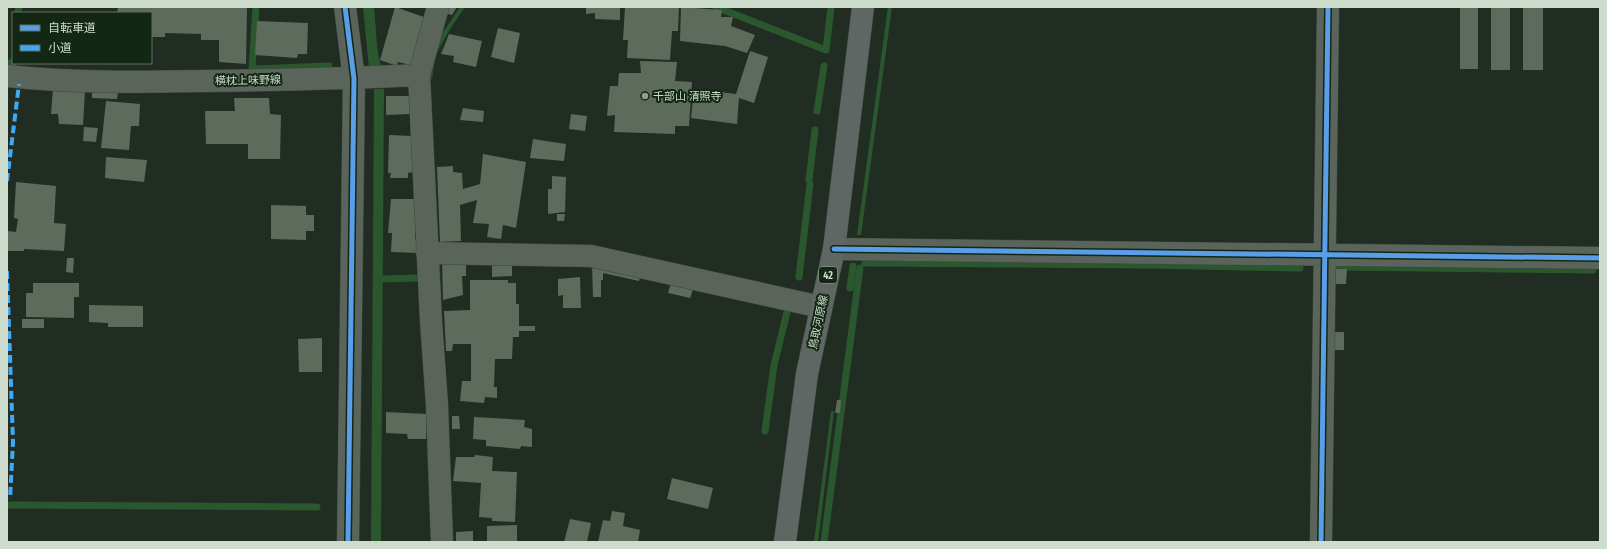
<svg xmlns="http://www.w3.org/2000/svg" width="1607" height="549" viewBox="0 0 1607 549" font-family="'Fira Sans Condensed','Noto Sans JP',sans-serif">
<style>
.water{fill:#2a572e}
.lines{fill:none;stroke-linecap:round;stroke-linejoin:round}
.stream{stroke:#2a572e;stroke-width:7}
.building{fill:#5c6b5c}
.minor-casing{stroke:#3e483e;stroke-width:23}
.primary-casing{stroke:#3e483e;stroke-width:23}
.minor{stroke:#5a645a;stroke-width:22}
.primary{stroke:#606664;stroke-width:22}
.quiet{stroke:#3fa9f5;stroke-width:4;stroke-dasharray:8 4;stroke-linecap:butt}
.cycleway-casing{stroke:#122814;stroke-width:8}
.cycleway{stroke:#5a9eea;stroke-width:5}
.poi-dot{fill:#919f92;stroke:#122814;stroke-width:1.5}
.labels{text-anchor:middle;stroke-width:4;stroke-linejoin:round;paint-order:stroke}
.shield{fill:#122814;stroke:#96a696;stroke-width:1}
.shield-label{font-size:10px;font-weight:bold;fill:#cedcce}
.street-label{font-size:11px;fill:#cedcce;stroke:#122814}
.poi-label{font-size:11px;fill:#cedcce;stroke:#122814;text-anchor:start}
</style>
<rect width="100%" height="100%" fill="#212d22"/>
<!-- water -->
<path class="water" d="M363 7H374C376 22 376 56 382 67L369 68Z
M460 7H465L450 29 435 56 432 79 428 78 437 41Z
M888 7H892L861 235H857Z
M374 89H384L381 542H371Z
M831 411H834L818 542H814Z"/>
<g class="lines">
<!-- stream -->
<path class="stream" d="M256 7 252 69 329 66
M716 7 826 50 831 7
M18 13 19 7
M7 63H13V61
M817 111 824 66
M809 180 815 130
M865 263 1145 265 1300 268
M1339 267 1593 270
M799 277 810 184
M378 279 422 278
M850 288 853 266
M765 431 774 365 789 304
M7 505 317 507
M824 542 860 268"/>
</g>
<!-- building -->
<path class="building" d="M118 7H247L246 64 219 62V40H201V34L165 33V37H151V13H117Z
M395 7 427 18 414 66 398 62 397 66 380 60Z
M448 7H457L452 15 446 13Z
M586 7H620V20L595 19V13L586 14Z
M625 7H679L678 31H672L670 60 627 58 628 40H623Z
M681 7 722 10 721 17H733L731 26 755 35 747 53 725 46 680 41Z
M1460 7H1478V69H1460Z
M1491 7H1510V70H1491Z
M1523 7H1543V70H1523Z
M257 21 308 23 307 54H298L297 58 255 55Z
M498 28 520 33 514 63 491 57Z
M449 34 482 41 476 67 453 62 454 56 441 54Z
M750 51 768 57 754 103 739 98 737 124 691 118 694 89 736 94Z
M640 61 677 62 675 81 692 82 689 126H675V134L614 132 615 115 607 116 610 86H618L619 73H641Z
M53 89 85 91 83 125 59 124 58 114H51Z
M92 91 118 92 117 99 92 98Z
M386 96H411V114L386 115Z
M234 98H269L270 114 281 115 280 159H248V144H206L205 111H235Z
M106 101 140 104 139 126H131L129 150 101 148Z
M463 108 484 111 483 122 460 120Z
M571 114 587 116 585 131 569 129Z
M84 127 98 128 96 142 83 141Z
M389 135 413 136V172L408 173V178H390L391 173H388Z
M533 139 566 144 564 161 530 158Z
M483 154 526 162 516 228 503 225 501 239 487 237 489 224 473 223 477 200 460 205 461 241 440 242 437 167 453 166V172L462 173 463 189 480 184Z
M106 157 147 160 144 182 105 178Z
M552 176 566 177 565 212 548 214V189H552Z
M16 182 56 186 54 223 66 224 64 251 24 249V251H8V231L16 232 18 219 14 218Z
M391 199H415V239H417V253L391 252 392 233H388Z
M271 205 306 206V215H314V231H306V240L271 239Z
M557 214H565L564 221H557Z
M67 258H74L73 273 66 272Z
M442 260H466V276H462L463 295 443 300Z
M492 261H512V276L492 277Z
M592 264 641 273 639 281 603 273V280H601V297H593Z
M1336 269H1347L1346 284H1335Z
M580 277 581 308H563V295L558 296V279Z
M672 279 695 284 690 298 668 293Z
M470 280H508V283H516V304H519V326H535V331H519V337H513L512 359H495L494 387H497V398L485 397 484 403 460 401 462 381H471V344H453L452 351H446L444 311 470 310Z
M33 283H79V297H74V318L26 317V293H33Z
M89 305 143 306V327H108V323L89 322Z
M22 319H44V328H22Z
M1332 332H1344V350H1332Z
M322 338V372H299L298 339Z
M837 400H841L840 413H835Z
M386 412 427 414 426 439H408L407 434 386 433Z
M452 416H459L460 429H452Z
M474 417 525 420 524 427 532 429V447L521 446 520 449 486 446V440L473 439Z
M475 455 493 457 492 471 517 472 515 522 492 521V518L479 517 481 483 453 481 456 457H474Z
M672 478 713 488 708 509 667 499Z
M612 511 625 513 623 526 640 530 638 542H598L603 520 610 521Z
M570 519 591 523 587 542H564Z
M517 525V542H487V526Z
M473 531V542H456V532Z"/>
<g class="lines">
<!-- minor casing -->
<g class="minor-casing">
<path id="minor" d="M345 7 354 79 348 542
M419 75 431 321 437 405 442 542
M7 76C72 83 139 82 204 81 276 80 347 79 419 75L438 7
M834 249 1600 258
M427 253 591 256 821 307
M1321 542 1328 7"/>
</g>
<!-- primary casing -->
<g class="primary-casing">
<path id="primary" d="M785 542 807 374 834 249 863 7"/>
</g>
<!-- minor -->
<use href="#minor" class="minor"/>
<!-- primary -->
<use href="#primary" class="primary"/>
<!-- quiet -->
<path class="quiet" d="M7 181 19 84
M7 271 13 442 10 499"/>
<!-- cycleway casing -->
<g class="cycleway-casing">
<path id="cycleway" d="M345 7 354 79 348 542
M834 249 1600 258
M1321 542 1328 7"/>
</g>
<!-- cycleway -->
<use href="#cycleway" class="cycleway"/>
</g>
<!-- markers -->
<circle class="poi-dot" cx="645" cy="96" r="4"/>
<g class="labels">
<!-- shield labels -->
<rect class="shield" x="819" y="267" width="18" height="16" rx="3"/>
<g class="shield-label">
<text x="828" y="279">42</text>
</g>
<!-- street labels -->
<g class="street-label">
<text transform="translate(248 80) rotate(-1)" y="4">横枕上味野線</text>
<text transform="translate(818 322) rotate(-78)" y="4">鳥取河原線</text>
</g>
<!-- poi labels -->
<g class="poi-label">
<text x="653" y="100">千部山 清照寺</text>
</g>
</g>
<!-- border -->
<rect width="1607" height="549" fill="none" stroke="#cedcce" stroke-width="16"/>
<!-- legend -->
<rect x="12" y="12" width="140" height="52" fill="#122814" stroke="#5d705e"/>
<rect x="20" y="25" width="20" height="6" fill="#5a9eea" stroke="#5d705e"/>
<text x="48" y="32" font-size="12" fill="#cedcce">自転車道</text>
<rect x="20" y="45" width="20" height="6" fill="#3fa9f5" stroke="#5d705e"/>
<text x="48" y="52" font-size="12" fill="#cedcce">小道</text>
</svg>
